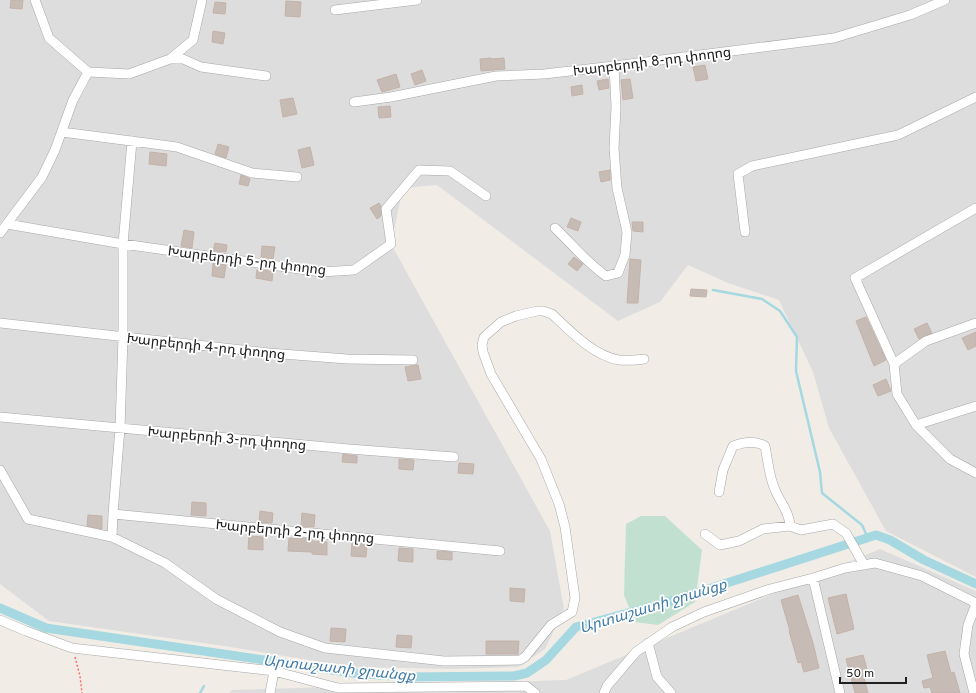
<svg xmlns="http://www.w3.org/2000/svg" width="976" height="693" viewBox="0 0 976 693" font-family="Overpass,'Noto Sans Armenian',sans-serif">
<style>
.residential{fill:#dedddd}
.wetland{fill:#c2e0d0}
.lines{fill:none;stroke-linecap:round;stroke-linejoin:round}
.stream{stroke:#a5d8e1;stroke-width:2.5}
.canal{stroke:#a5d8e1;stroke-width:9}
.building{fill:#c6bcb5;stroke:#c4b2a8}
.minor-casing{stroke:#a7a7a7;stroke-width:10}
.path{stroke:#ff6d6a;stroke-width:1.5;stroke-dasharray:2 2;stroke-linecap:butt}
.minor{stroke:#fff;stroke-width:9}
.labels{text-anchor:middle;stroke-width:3.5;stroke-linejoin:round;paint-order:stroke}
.street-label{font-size:14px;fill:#202020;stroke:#fff}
.water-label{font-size:15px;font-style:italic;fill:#417ba6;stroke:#fff}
</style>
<rect width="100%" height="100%" fill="#f1ede6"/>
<!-- residential -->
<path class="residential" d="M0 0H976V577L886 531 829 428 813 372 779 300 728 283 688 265 660 302 618 321 437 185 403 188 391 244 550 531 564 609 545 649 518 667 454 669 351 667 224 646 49 621 0 584Z
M880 549 976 591V693H229L232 690 566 680Z"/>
<!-- wetland -->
<path class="wetland" d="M641 516H665L702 550 695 602 658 625 635 622 624 595 626 524Z"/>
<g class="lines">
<!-- stream -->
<path class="stream" d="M713 290 762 299 780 311 797 337 796 371 820 472 822 493 862 525 868 538
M200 693 204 686"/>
<!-- canal -->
<path class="canal" d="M0 608 46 628 353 673 406 677 514 676 527 673 546 660 576 627 665 603 876 535 890 540 924 560 976 584"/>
</g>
<!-- building -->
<path class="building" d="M11 0H23L22 9 10 8Z
M286 1 301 2 300 17 285 16Z
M215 2 226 3 225 14 213 13Z
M213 31 225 33 223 44 212 42Z
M491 58V59L504 58 505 69 481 71 480 59Z
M705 65 708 79 696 81 693 67Z
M422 70 426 81 415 85 411 74Z
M396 74 400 87 382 92 377 80Z
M608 79 609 88 599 90 597 81Z
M630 79 633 98 623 100 621 80Z
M582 85 583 94 572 96 571 87Z
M293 98 297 114 283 117 280 100Z
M390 106 391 117 379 118 378 107Z
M218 144 229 147 226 158 215 154Z
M310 147 314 165 302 168 298 150Z
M150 152 167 154 166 166 149 164Z
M610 170V180L601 182 599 172Z
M241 175 250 179 248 186 239 184Z
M379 203 381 206V216L377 219 370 208Z
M571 218 581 222 578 231 567 227Z
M632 222H643V232L633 231Z
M184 230 194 232 192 248 181 246Z
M215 243 227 245 226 252 213 251Z
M262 246 275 247 273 259 261 257Z
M574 257 583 264 577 271 568 264Z
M630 259 641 260 638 303H627Z
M213 263 226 265 224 278 212 276Z
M259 269 273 272 272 281 256 278 257 270Z
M691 289 707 290 706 297 690 296Z
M866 317 886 360 874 366 856 321Z
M927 323 932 333 919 339 914 329Z
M976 332V346L968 350 962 338Z
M416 365H418L421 379 408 381 405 367Z
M886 379 891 391 878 396 873 385Z
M343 454 357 456V463L342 462Z
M399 459 414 460 413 470 399 469Z
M459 463 474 464 473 474 458 473Z
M192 502 206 503V516L191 515Z
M260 511 273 513 272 523 259 522Z
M302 513 315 515 314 527 301 526Z
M88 515 102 516V529L87 526Z
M249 536 263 537V550L248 549Z
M289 538 312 539V541L327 542V555L312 554V552L288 551Z
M352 543 367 544 366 557 351 556Z
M399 548 413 549V562L398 561Z
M437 551 452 552V560L437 559Z
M510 588 525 589 524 602 510 601Z
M846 594 854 629 837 634 828 598Z
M798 595 813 643 819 668 804 672 801 662 798 663 789 631H790L781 600Z
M331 628 346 629 345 642 330 641Z
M397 635 412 636 411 648 396 647Z
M486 641H519L518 654H486Z
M945 651 951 673 954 672 960 693H932L930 687 924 688 922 681 933 678 927 655Z
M863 655 867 669 862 670 868 693H855L846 659Z"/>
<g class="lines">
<!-- minor casing -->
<g class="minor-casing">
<path id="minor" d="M35 0 49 38 88 72
M335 10 417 0
M170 59H183L201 67 266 76
M88 72 129 74 170 59 193 40 202 0
M354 102 391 97 496 76 544 74 614 66 834 38 910 15 945 0
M62 132 177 147 252 173 297 177
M976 208 855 278 894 364 897 394 916 425 950 459 976 473
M7 224 123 244 321 272 354 270 391 244 386 209 419 170 450 171 486 196
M555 228C572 244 587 263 606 276L618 273 625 255 627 232 617 188 614 148 616 107 614 66
M745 232 738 174 752 166 898 135 976 97
M0 233 42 177 55 150 73 100 88 72
M0 323 269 353 347 359 413 360
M894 364 926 341 976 323
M0 417 349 449 454 457
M916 425 976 406
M0 470 28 519 112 537 165 563 216 599 280 632 325 648 444 661 520 660 525 657 551 625 572 612 575 598 565 527 559 504 541 459 491 374 483 352 482 345 484 337 501 322 516 316 537 311H543L552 314C570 331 594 356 619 360 627 361 635 360 644 359
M719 492 723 470 733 446C744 442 755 440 765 446 768 461 769 478 776 492 781 503 790 514 790 526
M113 514 120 428 123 337V244L132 141
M705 534 720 545 739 541 763 529 790 526 801 530 833 524 846 533 864 565
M112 537 113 514 500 551
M813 578 840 693
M0 620 26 631 72 648 274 671 338 688 526 686 535 693
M648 643 657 677 671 693
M270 693 274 671
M604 693 607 686 636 652 672 627 704 612 770 589 813 578 845 568 875 563 922 576 976 603
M974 693 964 654 968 625 976 604"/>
</g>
<!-- path -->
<path class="path" d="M75 657 80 676 82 693"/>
<!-- minor -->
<use href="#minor" class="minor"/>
</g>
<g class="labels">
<!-- street labels -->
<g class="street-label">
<text transform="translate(652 61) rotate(-7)" y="5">Խարբերդի 8-րդ փողոց</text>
<text transform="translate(247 260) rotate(7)" y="5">Խարբերդի 5-րդ փողոց</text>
<text transform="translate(206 346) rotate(6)" y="5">Խարբերդի 4-րդ փողոց</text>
<text transform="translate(227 438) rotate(5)" y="5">Խարբերդի 3-րդ փողոց</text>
<text transform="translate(295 531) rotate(5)" y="5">Խարբերդի 2-րդ փողոց</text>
</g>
<!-- water labels -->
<g class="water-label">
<text transform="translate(653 606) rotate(-17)" y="5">Արտաշատի ջրանցք</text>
<text transform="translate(339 668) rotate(6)" y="5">Արտաշատի ջրանցք</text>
</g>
</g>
<!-- scale -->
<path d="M840 677v6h66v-6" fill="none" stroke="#202020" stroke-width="2"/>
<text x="846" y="677" font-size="12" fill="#202020" stroke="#ffffff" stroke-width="3" paint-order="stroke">50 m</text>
</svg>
